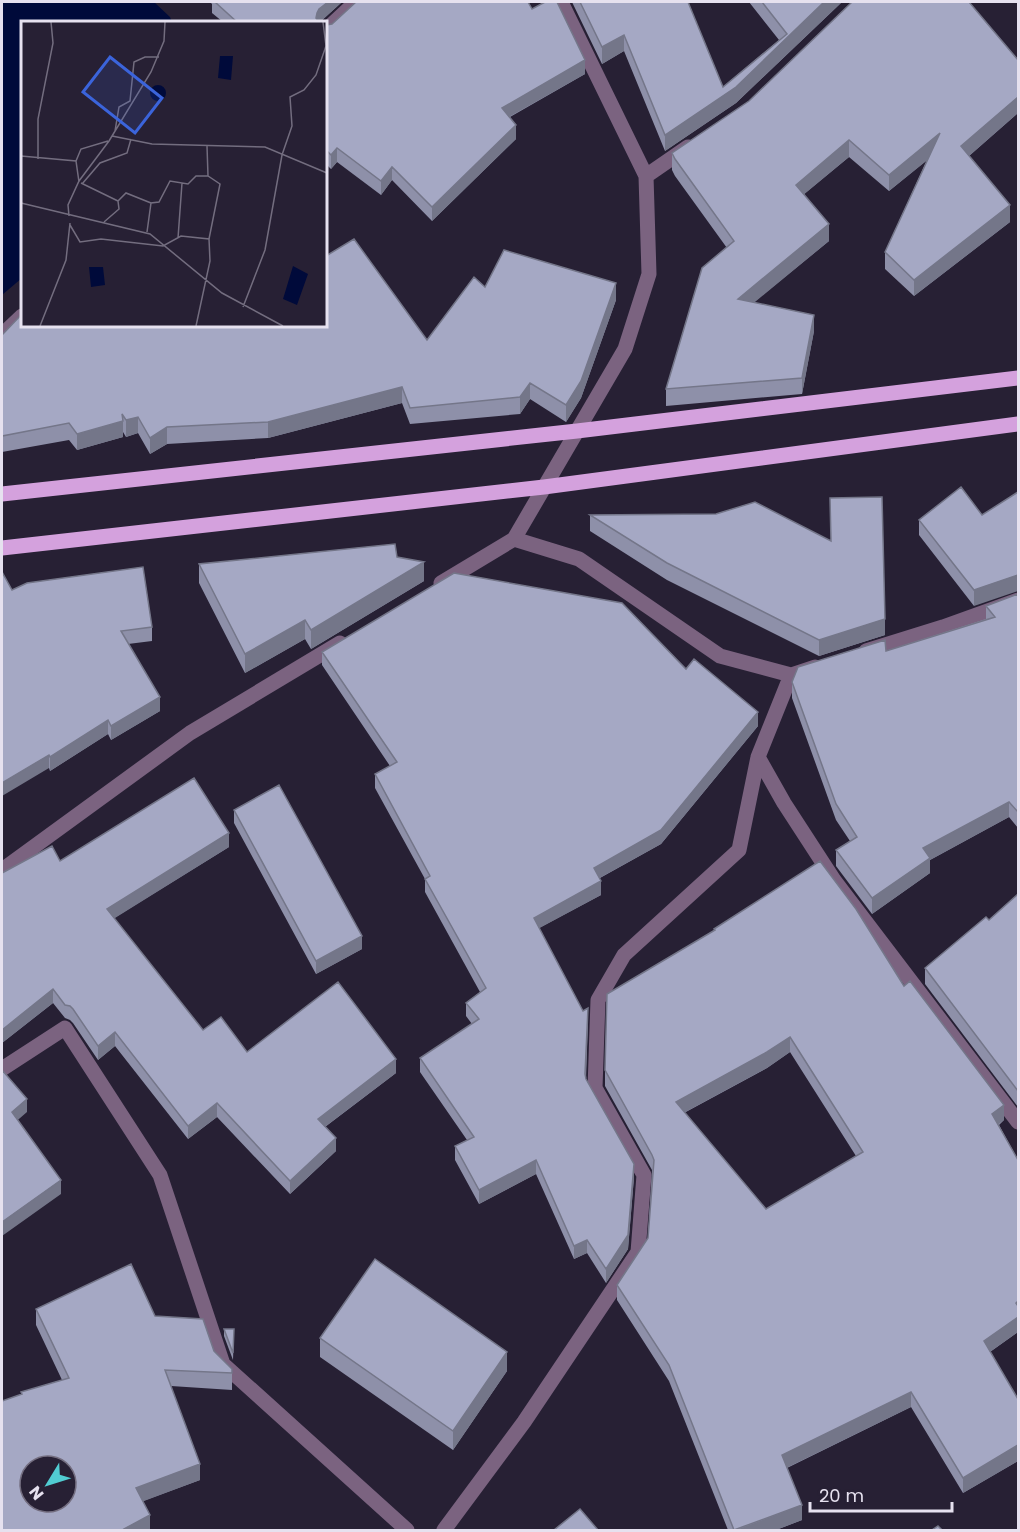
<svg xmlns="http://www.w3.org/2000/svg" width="1020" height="1532" viewBox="0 0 1020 1532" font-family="Poppins,sans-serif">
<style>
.water{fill:#000a3a}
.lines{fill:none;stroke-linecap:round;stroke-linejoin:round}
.minor{stroke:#7b6380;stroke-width:15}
.major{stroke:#d4a1dd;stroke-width:15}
.wall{fill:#8e90a9;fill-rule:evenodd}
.shaded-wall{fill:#747689}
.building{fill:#a5a8c4;stroke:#747689;stroke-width:1.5;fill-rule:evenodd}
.inset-road{fill:none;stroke:#736d7f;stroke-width:1.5}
.view{fill:#3b64db;fill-opacity:0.15;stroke:#3b64db;stroke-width:3}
.inset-edge{fill:none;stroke:#e6e1ef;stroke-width:3}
</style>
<rect width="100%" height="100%" fill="#272034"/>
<!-- water -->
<path class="water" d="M2 2H154L170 17 172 22H22V278L2 295Z"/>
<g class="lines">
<!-- minor -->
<path class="minor" d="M326 30 356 2
M646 176 688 147
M2 335 22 316
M514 539 625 349 649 274 646 176 561 2
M441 583 514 539 579 559 720 656 791 675 815 667
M866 651 943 627 1018 600
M758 757 784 803 834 880 1018 1122
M2 870 190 733 340 643
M2 1069 65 1028 160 1175 223 1364 407 1530
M444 1530 524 1422 638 1252 644 1175 595 1088 598 1000 624 955 739 850 758 757 791 675"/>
<!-- major -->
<path class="major" d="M2 494 577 431 1018 378
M2 548 544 487 1018 424"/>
</g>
<!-- wall -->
<path class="wall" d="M210 2H342L320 22H223L212 13V4Z
M572 2H688L723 87 779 40 749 2H842L736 103 665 151 624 51 602 64Z
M532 9 585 74 510 117 516 139 432 221 392 180 381 195 337 162 331 169 326 164V25Z
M749 101 1018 113 969 156 1010 222 914 296 885 269V252L927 160 889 191 849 157 804 194 829 241 754 302 814 331 802 394 666 406V389L727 248 675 176 672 170V153Z
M485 287 616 300 581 398 566 422 530 399 520 414 410 424 402 403 268 438 167 444 150 454 138 433 126 437 123 432V437L77 450 69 440 2 452V335L427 340Z
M590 515 885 635 819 656 667 580 590 531Z
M982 515 974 606 919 535V520Z
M199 564 424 581 311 649 305 639 245 673 199 583Z
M12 590 152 627V641L128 644 160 711 111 740 108 734 50 771 49 768Z
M1018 594V828L1009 817 930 860V873L872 914 836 866V850L850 841 836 820 792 698V682L886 651 986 619V606Z
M322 652 686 669 758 726 661 844 600 878 601 895 539 928 588 1021 586 1079 634 1177 628 1249 606 1283 587 1253 574 1259 536 1174 479 1204 455 1160V1146L467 1140 420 1072V1058L472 1024 466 1016V1003L480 992 425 892V879L375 788V774L390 766 322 665Z
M234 810 362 949 316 974 234 823Z
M229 847 114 918 203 1030 247 1052 396 1073 325 1127 336 1151 290 1194 217 1117 188 1139 115 1046 98 1060 73 1023 70 1020 65 1018 53 1003 2 1043 60 861Z
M1018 894V1107L925 984V968L989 920Z
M714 929 904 986 1004 1120 999 1125 1018 1160V1332L990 1352 1018 1399V1461L963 1493 911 1407 787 1468 802 1520 776 1530H728L669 1381 617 1300V1285L648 1238 652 1170 605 1086V1070L714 931ZM790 1052 856 1156 766 1209 684 1113 767 1068Z
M36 1309 155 1316 214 1351 232 1369V1390L171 1386 200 1480 143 1501 150 1530 21 1394V1392L62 1380 36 1325Z
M224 1329H234L233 1360 224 1336Z
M320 1338 507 1371 453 1450 320 1357Z"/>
<!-- shaded-wall -->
<path class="shaded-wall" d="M328 2H342L320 22H316L317 13 319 9Z
M824 2H842L736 103 665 151V135L736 87Z
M624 35V51L602 64V47Z
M585 60V74L502 121V108Z
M1018 97V113L961 163V146Z
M516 125V139L432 221V207Z
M940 133V150L889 191V175Z
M849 140V157L796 201V185Z
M337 148V162L331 169V155Z
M392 167V180L381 195V181Z
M1010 205V222L914 296V280Z
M829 224V241L738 316V299Z
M616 283V300L581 398 566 422V405Z
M814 315V331L802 394V378Z
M530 383V399L520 414V397Z
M402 387V403L268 438V422Z
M138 417V433L126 437V420Z
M123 421V437L77 450V434Z
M167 427V444L150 454V438Z
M424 562V581L311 649V630Z
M1018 575V591L974 606V590Z
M885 619V635L819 656V640Z
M305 620V639L245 673V654Z
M160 697V711L111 740V726Z
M758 712V726L661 844 594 881V868Z
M108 720V734L50 771V757Z
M49 755V768L2 796V783Z
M1009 802V817L930 860V873L872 914V898L923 848Z
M229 833V847L107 923V909Z
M601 881V895L534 931V918Z
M362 936V949L316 974V961Z
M53 989V1003L2 1043V1030Z
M115 1032V1046L98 1060V1046Z
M790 1037V1052L767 1068 676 1117V1102Z
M396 1059V1073L318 1132V1119Z
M27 1099V1112L12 1125V1112Z
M217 1103V1117L188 1139V1126Z
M1004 1105V1120L992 1129V1114Z
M336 1138V1151L290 1194V1181Z
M536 1160V1174L479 1204V1190Z
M634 1164V1177L628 1249 606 1283V1269Z
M61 1180V1194L2 1236V1222Z
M587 1240V1253L574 1259V1246Z
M1018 1317V1332L984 1356V1341Z
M507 1352V1371L453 1450V1431Z
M911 1392V1407L782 1470V1455Z
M1018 1445V1461L963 1493V1478Z
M200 1464V1480L136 1504V1488Z
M802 1505V1520L776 1530H736Z
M150 1515V1530H124V1529Z"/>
<!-- building -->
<path class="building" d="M215 2H328L319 9 317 13 316 18 319 22H237Z
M356 2H528L532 9 545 2H557L585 60 502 108 516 125 432 207 392 167 381 181 337 148 331 155 326 150V25L332 24Z
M580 2H688L723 87 787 34 762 2H824L736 87 665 135 624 35 602 47Z
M852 2H969L1018 60V97L961 146 1010 205 914 280 885 252 940 133 889 175 849 140 796 185 829 224 738 299 814 315 802 378 666 389 702 268 734 241 675 159 672 153 749 101Z
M354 239 427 340 474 277 485 287 504 250 616 283 581 381 566 405 530 383 520 397 410 408 402 387 268 422 167 427 150 438 138 417 126 420 122 414 123 421 77 434 69 423 2 436V335L22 314V326H326V256Z
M961 487 982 515 1018 492V575L974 590 919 520Z
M882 497 885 619 819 640 667 563 590 515 716 514 755 502 831 541 830 498Z
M395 544 397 557 424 562 311 630 305 620 245 654 199 564Z
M143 567 152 627 121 631 160 697 111 726 108 720 50 757 49 755 2 783V572L12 590 27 583Z
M454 573 622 603 686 669 694 659 758 712 661 830 594 868 601 881 534 918 583 1011 588 1008 585 1074 586 1079 634 1164 628 1235 606 1269 587 1240 574 1246 536 1160 479 1190 455 1146 474 1137 420 1058 479 1019 466 1003 486 988 425 879 430 876 375 774 397 762 322 652Z
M1018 594V812L1009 802 923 848 930 858 872 898 836 850 857 837 836 804 792 682 798 667 885 640 886 651 995 617 986 606Z
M194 778 229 833 107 909 203 1030 221 1017 247 1052 338 982 396 1059 318 1119 336 1138 290 1181 217 1103 188 1126 115 1032 98 1046 73 1009 70 1006 65 1005 53 989 2 1030V873L52 846 60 861Z
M279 785 362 936 316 961 234 810Z
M820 861 856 909 904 986 910 981 1004 1105 992 1114 1018 1160V1301L1016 1303 1018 1306V1317L984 1341 1018 1399V1445L963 1478 911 1392 782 1455 802 1505 734 1530 669 1365 617 1285 648 1238 654 1160 652 1155 605 1070 607 994 715 930 714 929ZM790 1037 863 1152 766 1209 676 1102 767 1052Z
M1018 894V1091L925 968 986 917 989 920Z
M2 1070 27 1099 12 1112 61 1180 2 1222Z
M375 1259 507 1352 453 1431 320 1338Z
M131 1264 155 1316 203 1319 214 1351 232 1369V1373L165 1370 200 1464 136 1488 150 1515 124 1529 125 1530H2V1401L22 1394 21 1392 69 1378 36 1309ZM30 1466H66V1502H30Z
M224 1329H234L233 1353Z
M580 1509 598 1530H554Z
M938 1526 942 1530H932Z"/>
<!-- overview -->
<g transform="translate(21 21)">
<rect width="306" height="306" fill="#272034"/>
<path d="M199 35H212L210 59 197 57ZM129 72a8 8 0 1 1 16 0a8 8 0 1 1-16 0ZM272 245 287 253 276 284 262 278ZM68 246H82L84 264 70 266Z" fill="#000a3a"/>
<path class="inset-road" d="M94 110 98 86 109 80 113 41 124 36H138M91 115 131 123 244 126 306 152M186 125 187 155M0 135 55 140 58 161M17 138V98L32 22 30 1M55 140 60 128 87 120M60 162 97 180M61 163 79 142 106 132 110 118M0 182 129 213 201 272 262 305M48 195 47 184 58 160 88 120 130 51 143 20 144 1M83 201 98 188 97 180 105 172 130 182M49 204 59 221 80 218 142 225 160 215 188 218 189 240 175 305M126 211 130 182 138 181 149 160 167 163 175 155H187L199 163 188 218M157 217 161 162M222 286 244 229 261 134 271 105 269 76 283 69 295 54 305 25 302 1M19 305 45 239 49 202"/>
<path class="view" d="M89 36 141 77 114 112 62 71Z"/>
<rect width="306" height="306" class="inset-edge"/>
</g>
<!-- border -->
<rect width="1020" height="1532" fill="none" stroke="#e6e1ef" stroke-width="6"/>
<!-- north arrow -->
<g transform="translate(48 1484) rotate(232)"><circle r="28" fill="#272034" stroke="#736d7f" stroke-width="1.5"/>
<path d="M0-4.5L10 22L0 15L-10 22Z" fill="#51ccd2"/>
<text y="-9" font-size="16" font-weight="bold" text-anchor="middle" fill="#e6e1ef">N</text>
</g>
<!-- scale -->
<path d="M810 1502v9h142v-9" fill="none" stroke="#e6e1ef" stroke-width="3"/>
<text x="819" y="1502" font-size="18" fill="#e6e1ef" stroke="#272034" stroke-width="4.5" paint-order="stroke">20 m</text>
</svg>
